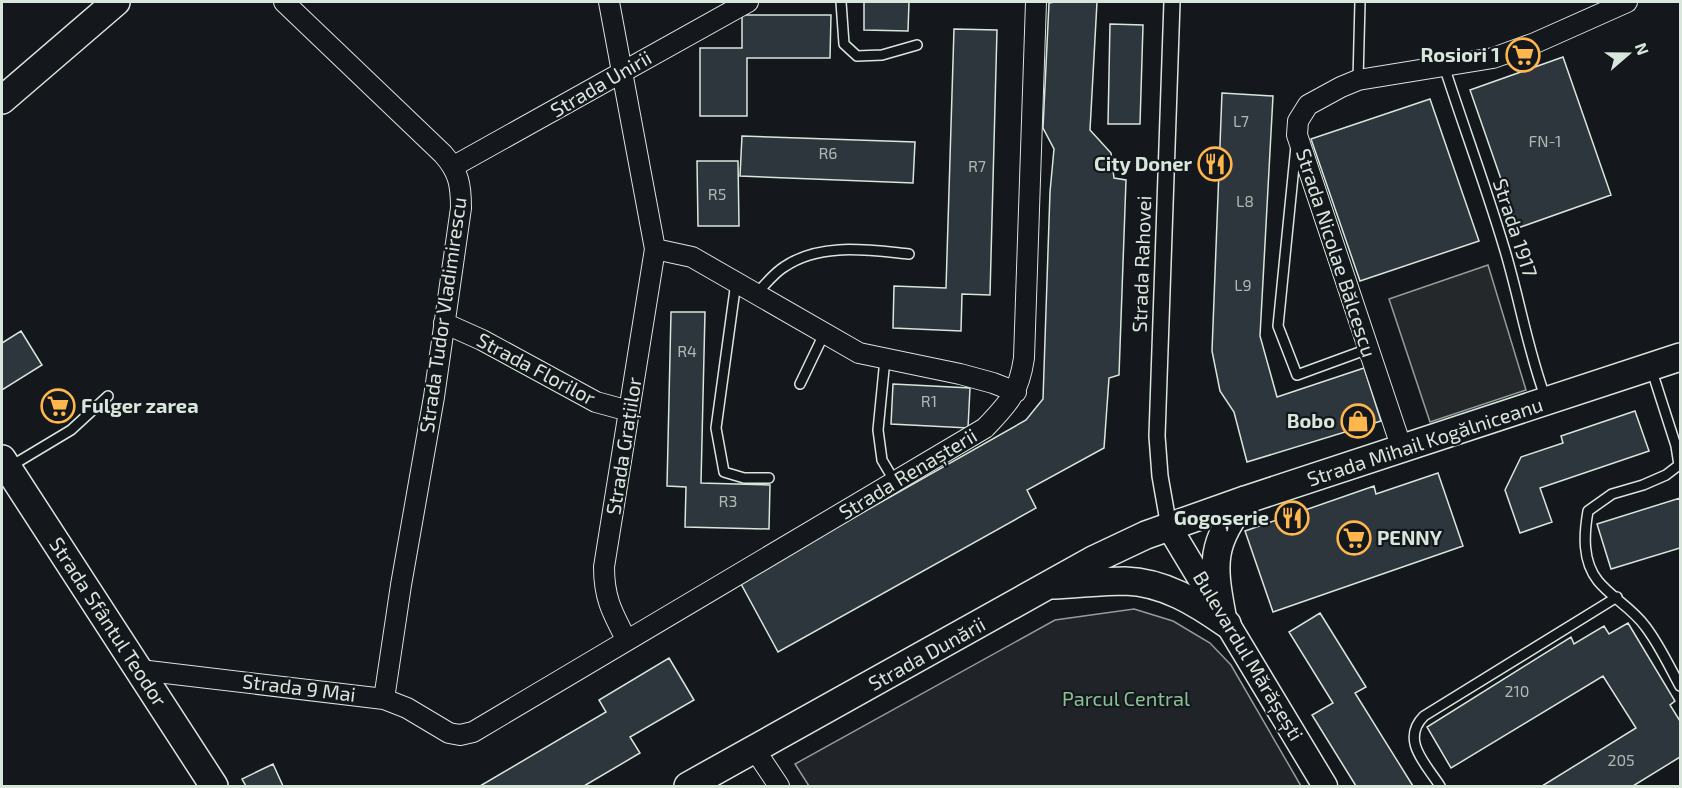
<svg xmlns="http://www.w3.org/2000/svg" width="1682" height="788" viewBox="0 0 1682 788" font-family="'Exo 2',sans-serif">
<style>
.green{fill:#202428;stroke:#939e99;stroke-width:1.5}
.parking{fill:#24282b;stroke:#939e99;stroke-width:1.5}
.building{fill:#2c363c;stroke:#d8e6dc;stroke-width:1.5}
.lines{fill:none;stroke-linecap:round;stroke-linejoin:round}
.service-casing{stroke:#d8e6dc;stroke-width:12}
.pedestrian-casing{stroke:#d8e6dc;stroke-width:18}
.minor-casing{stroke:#d8e6dc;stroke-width:22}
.tertiary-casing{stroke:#d8e6dc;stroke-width:27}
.secondary-casing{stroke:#d8e6dc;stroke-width:30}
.service{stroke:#14181c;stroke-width:9}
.pedestrian{stroke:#14181c;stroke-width:15}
.minor{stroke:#14181c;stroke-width:20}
.tertiary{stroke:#14181c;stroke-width:24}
.secondary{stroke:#14181c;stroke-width:27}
.labels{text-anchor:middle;stroke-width:4.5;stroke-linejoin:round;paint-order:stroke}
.number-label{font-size:16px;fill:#adbab4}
.poi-label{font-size:20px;font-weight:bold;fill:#d8e6dc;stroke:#14181c;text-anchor:end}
.street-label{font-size:20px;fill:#d8e6dc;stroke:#14181c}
.park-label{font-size:20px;fill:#8ac095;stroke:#14181c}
</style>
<rect width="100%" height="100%" fill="#14181c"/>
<!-- green -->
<path class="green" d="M1134 609 1173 621 1210 643 1231 665 1301 786H809L795 764 1055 620Z"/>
<!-- parking -->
<path class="parking" d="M1488 265 1526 390 1430 422 1389 299Z"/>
<!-- building -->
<path class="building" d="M864 2H909L908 31 864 30Z
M1055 2H1097L1090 130 1111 153 1114 178 1126 180 1119 375 1109 378 1104 448 1027 490 1036 508 778 652 740 582 1026 420 1043 399 1050 192 1054 149 1043 128 1049 3Z
M742 15H831L830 58H747V116H700V48H742Z
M1110 24 1143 25 1140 124H1108Z
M954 29 997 30 990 295 962 294 961 331 893 328 894 286 946 288Z
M1563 57 1611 195 1518 228 1470 90Z
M1222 93 1273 96 1260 336 1277 397 1364 368 1381 421 1247 462 1234 412 1220 391 1212 351Z
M1430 99 1479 241 1360 281 1311 139Z
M742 136 915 142 913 183 740 176Z
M697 161H738L739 226H698Z
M671 312H705L701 483 770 485 769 529 685 527 686 487 667 486Z
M21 331 42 365 2 390V343Z
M893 384 970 388 968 428 891 424Z
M1635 411 1649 451 1540 488 1552 522 1520 533 1505 490 1521 457 1563 443 1561 436Z
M1438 473 1463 546 1273 612 1245 531 1374 486 1376 494Z
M1680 498V548L1611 569 1597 524Z
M1320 613 1366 687 1355 693 1413 786H1356L1312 715 1333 703 1289 632Z
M1628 623 1675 701 1670 705 1680 721V757L1633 786H1542L1636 728 1603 676 1451 768 1427 727 1571 637 1574 644 1604 626 1609 634Z
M669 658 694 700 630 737 640 753 584 786H480L606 712 599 700Z
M273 764 283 786H246L242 779Z"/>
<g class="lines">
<!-- service casing -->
<g class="service-casing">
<path id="service" d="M841 2 844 44 857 56 882 55 917 45
M1444 66C1463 125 1485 184 1503 244 1519 295 1527 349 1546 399
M1358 80 1360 2
M1296 146 1278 326 1297 375 1368 349
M736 282 716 428 724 472 744 478H769
M757 293C765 285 774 273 784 267 820 242 868 250 909 254
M885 359 878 430 882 460 895 482
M1651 368 1676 446 1679 465 1666 475 1643 485 1612 494 1588 511C1584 534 1582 561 1598 581 1612 598 1632 608 1645 626 1659 644 1669 666 1680 686
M800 384 824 334
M11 466 71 430 108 396
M1440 786C1426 764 1400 740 1424 716L1617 597"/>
</g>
<!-- pedestrian casing -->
<g class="pedestrian-casing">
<path id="pedestrian" d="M1169 527 1160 476 1157 436 1172 2"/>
</g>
<!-- minor casing -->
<g class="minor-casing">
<path id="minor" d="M284 2 443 154C459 172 461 185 461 208L434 397 401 585 384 699
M609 2 655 249 604 567C604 598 612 612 626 639
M454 166 748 2
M655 249 692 257 859 353 960 374 993 383 1016 392
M444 323 482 340 596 402 629 411
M1402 449 1297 135 1298 121 1308 105 1341 87 1358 80 1493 58 1535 43 1627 2
M140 670 384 699 407 708 449 733 460 735 473 732 985 428C1008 404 1019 393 1024 358L1036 2
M755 750 779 786"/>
</g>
<!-- tertiary casing -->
<g class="tertiary-casing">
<path id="tertiary" d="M1169 527 1325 786"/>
</g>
<!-- secondary casing -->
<g class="secondary-casing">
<path id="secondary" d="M2 100 116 2
M2 459 214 786
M1054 585C1078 584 1102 581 1125 581 1164 582 1197 603 1227 624
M1222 615C1212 563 1211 543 1245 500
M688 786 1093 560 1146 535 1245 500 1680 357"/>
</g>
<!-- service -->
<use href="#service" class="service"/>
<!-- pedestrian -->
<use href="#pedestrian" class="pedestrian"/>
<!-- minor -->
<use href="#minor" class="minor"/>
<!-- tertiary -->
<use href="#tertiary" class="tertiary"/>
<!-- secondary -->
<use href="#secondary" class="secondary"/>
</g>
<!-- icons -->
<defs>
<g id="supermarket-ring" transform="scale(1.725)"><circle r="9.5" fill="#14181c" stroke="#ffb74d" stroke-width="1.5"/><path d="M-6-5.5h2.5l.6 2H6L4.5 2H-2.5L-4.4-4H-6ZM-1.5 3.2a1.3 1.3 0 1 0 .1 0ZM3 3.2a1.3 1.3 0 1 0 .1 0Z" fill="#ffb74d"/></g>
<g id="restaurant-ring" transform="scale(1.725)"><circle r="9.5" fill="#14181c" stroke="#ffb74d" stroke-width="1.5"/><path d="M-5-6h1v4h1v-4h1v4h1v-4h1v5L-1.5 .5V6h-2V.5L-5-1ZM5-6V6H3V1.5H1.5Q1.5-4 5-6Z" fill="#ffb74d"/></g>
<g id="shop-ring" transform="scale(1.725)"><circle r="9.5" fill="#14181c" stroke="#ffb74d" stroke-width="1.5"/><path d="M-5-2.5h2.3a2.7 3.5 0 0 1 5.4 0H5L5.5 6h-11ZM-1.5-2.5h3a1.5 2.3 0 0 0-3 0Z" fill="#ffb74d"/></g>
</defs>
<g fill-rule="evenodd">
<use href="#supermarket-ring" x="1523" y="55"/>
<use href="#restaurant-ring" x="1215" y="164"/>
<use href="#supermarket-ring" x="58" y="406"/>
<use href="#shop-ring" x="1358" y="421"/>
<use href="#restaurant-ring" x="1292" y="518"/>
<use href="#supermarket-ring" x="1354" y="538"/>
</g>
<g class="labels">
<!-- number labels -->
<g class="number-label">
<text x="1241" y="127">L7</text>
<text x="1545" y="147">FN-1</text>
<text x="828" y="159">R6</text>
<text x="977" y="172">R7</text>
<text x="717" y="200">R5</text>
<text x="1245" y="207">L8</text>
<text x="1243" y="291">L9</text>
<text x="687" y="357">R4</text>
<text x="929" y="407">R1</text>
<text x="728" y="507">R3</text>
<text x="1517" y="697">210</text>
<text x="1621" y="766">205</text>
</g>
<!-- poi labels -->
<g class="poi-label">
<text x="1500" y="62">Rosiori 1</text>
<text x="1192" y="171">City Doner</text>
<text x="81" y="413" text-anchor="start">Fulger zarea</text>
<text x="1335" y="428">Bobo</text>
<text x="1269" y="525">Gogoșerie</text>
<text x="1377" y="545" text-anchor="start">PENNY</text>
</g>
<!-- street labels -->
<g class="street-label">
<text transform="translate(601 84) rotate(-30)" y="7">Strada Unirii</text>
<text transform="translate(1515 228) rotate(72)" y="7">Strada 1917</text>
<text transform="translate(1336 253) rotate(72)" y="7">Strada Nicolae Bălcescu</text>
<text transform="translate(1142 264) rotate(-88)" y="7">Strada Rahovei</text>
<text transform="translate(443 315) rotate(-82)" y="7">Strada Tudor Vladimirescu</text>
<text transform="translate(536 369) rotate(28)" y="7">Strada Florilor</text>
<text transform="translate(1425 442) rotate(-18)" y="7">Strada Mihail Kogălniceanu</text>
<text transform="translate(624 446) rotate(-81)" y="7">Strada Grațiilor</text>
<text transform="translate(908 474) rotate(-31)" y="7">Strada Renașterii</text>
<text transform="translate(108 622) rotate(57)" y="7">Strada Sfântul Teodor</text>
<text transform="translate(927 654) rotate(-29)" y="7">Strada Dunării</text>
<text transform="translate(1248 656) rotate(59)" y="7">Bulevardul Mărășești</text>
<text transform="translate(299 688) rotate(7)" y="7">Strada 9 Mai</text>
</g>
<!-- park labels -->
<g class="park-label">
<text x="1126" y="706">Parcul Central</text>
</g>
</g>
<!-- border -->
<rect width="1682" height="788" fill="none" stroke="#d8e6dc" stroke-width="6"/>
<!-- north arrow -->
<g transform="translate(1628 54) rotate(70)" stroke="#14181c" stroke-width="4.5" paint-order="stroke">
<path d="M0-4.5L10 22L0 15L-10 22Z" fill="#d8e6dc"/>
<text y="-9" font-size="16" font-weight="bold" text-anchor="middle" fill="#d8e6dc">N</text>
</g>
</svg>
